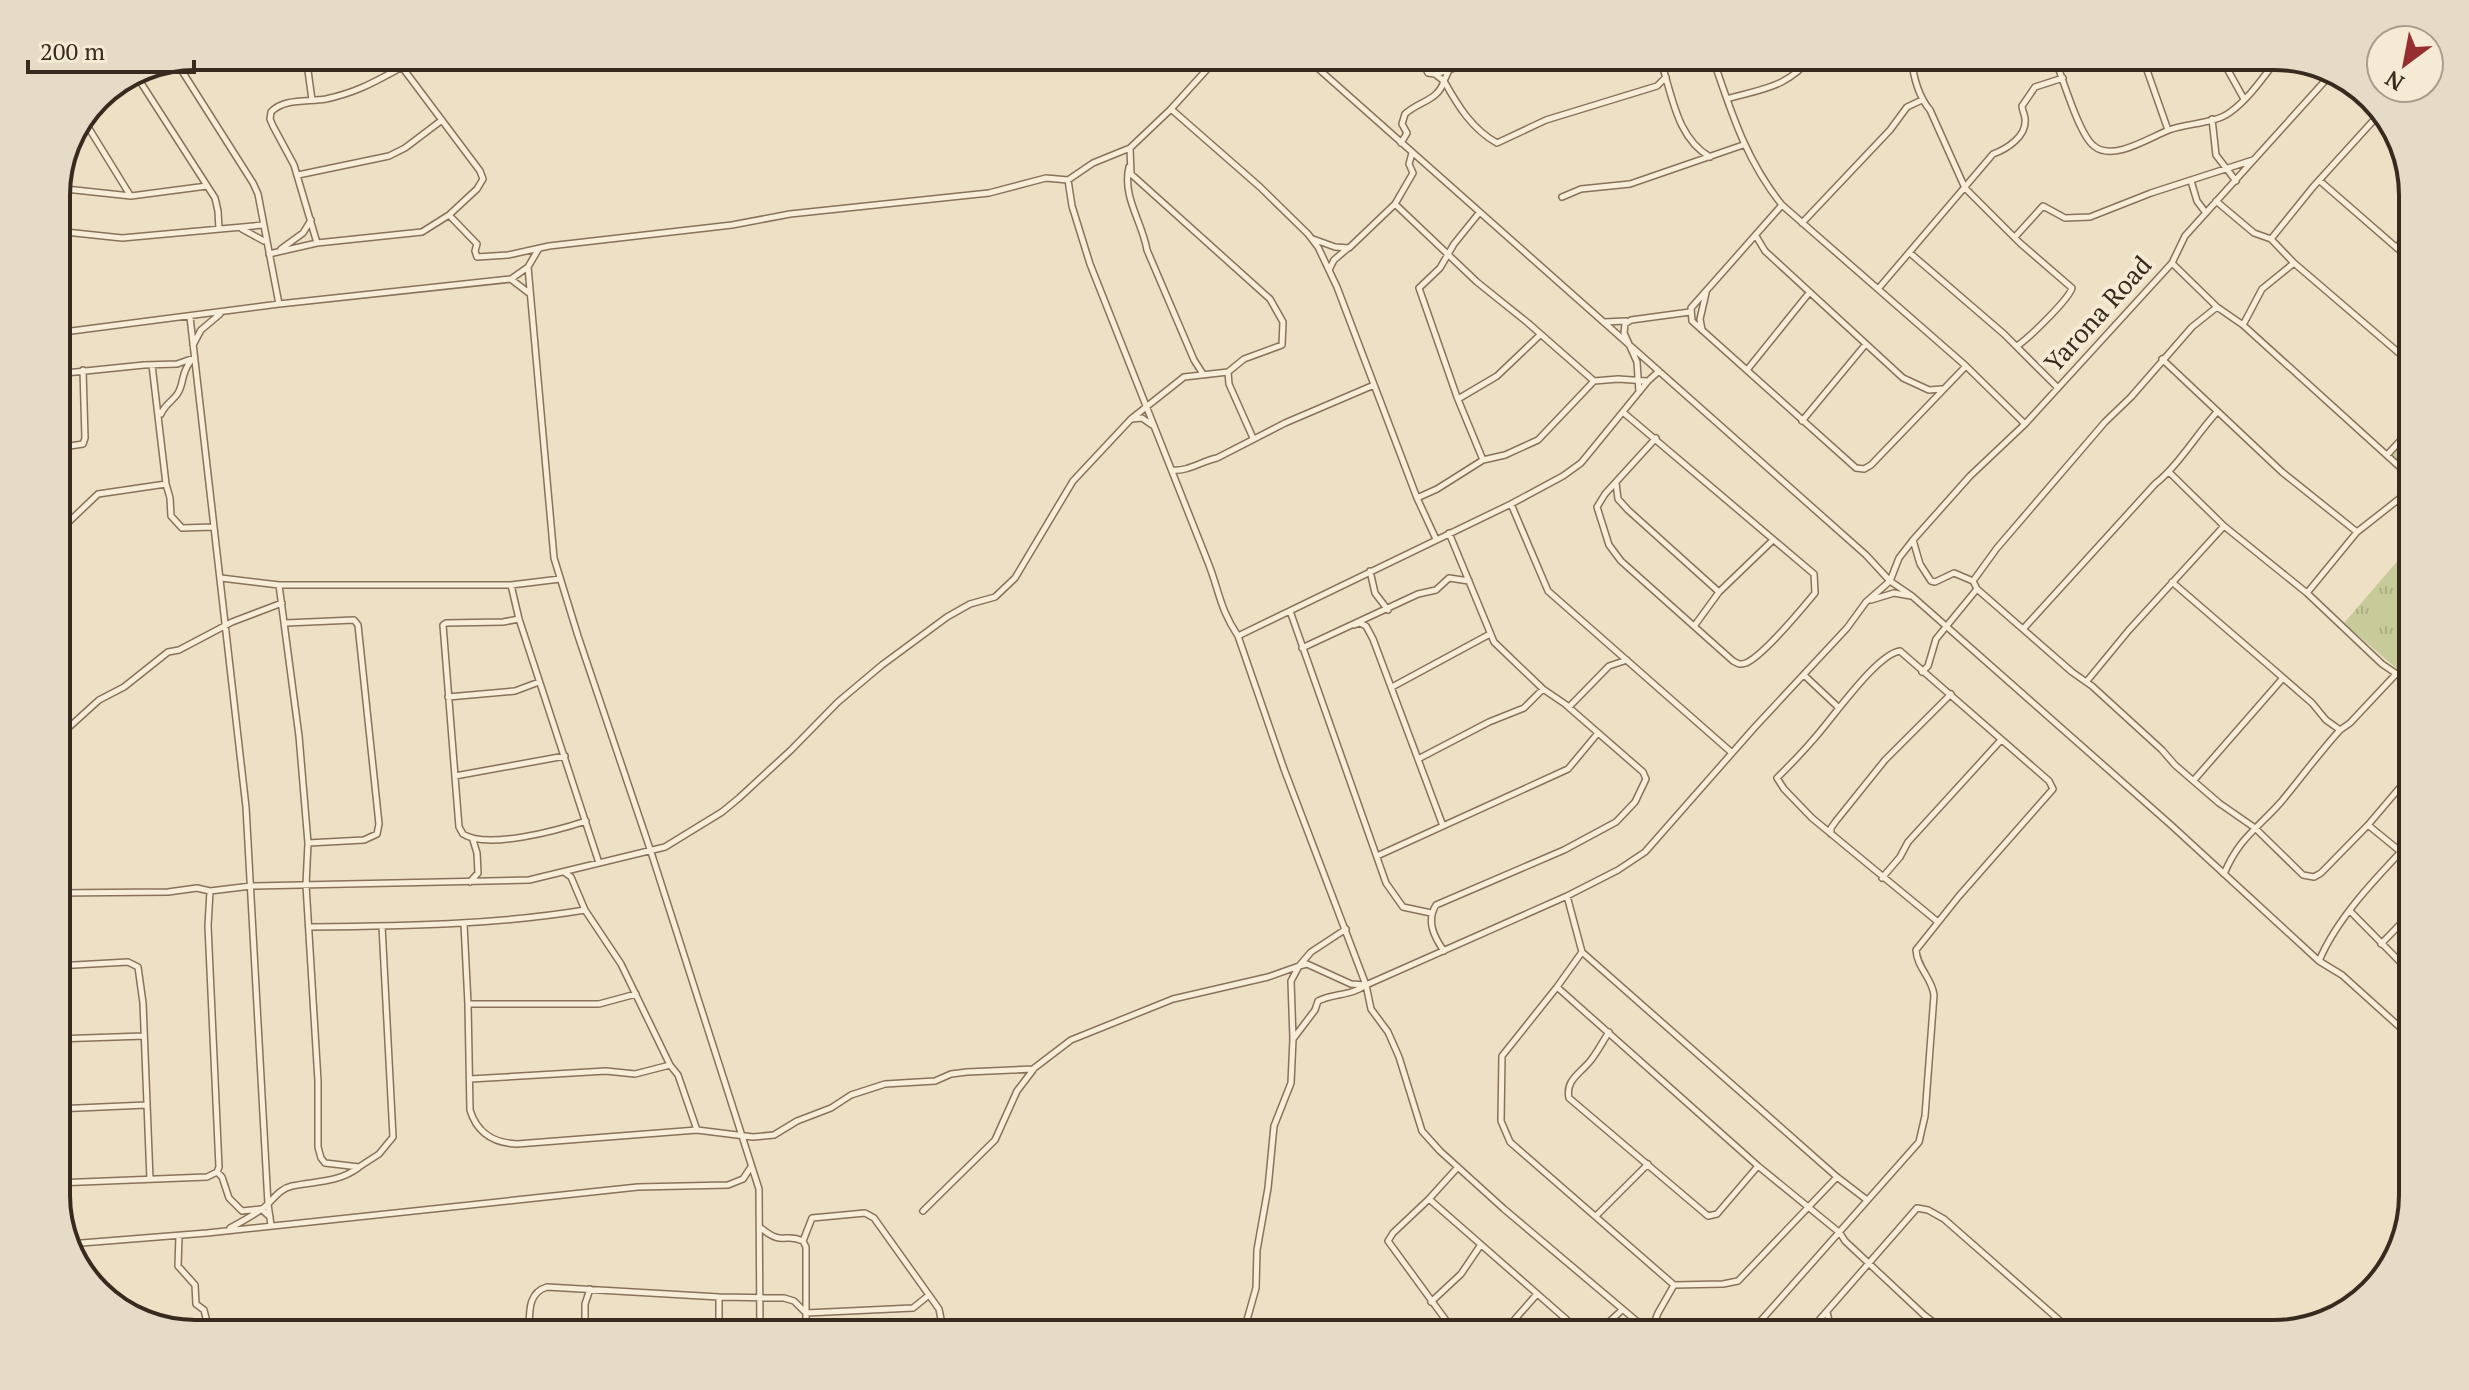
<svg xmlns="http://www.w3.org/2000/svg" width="2469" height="1390" viewBox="0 0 2469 1390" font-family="'PT Serif',serif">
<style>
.grass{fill:url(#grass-tufts)}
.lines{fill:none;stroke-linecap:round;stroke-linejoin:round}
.minor-casing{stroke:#88725b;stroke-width:8}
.minor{stroke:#f8edd8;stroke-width:5}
.labels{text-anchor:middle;stroke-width:8;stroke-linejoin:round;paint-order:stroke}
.street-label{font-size:26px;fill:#382a1f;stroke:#f5ead4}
.rim{fill:none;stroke:#382a1f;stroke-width:4}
</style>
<defs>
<pattern id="grass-tufts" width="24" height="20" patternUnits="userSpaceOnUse" patternTransform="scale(2)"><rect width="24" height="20" fill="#c7cb99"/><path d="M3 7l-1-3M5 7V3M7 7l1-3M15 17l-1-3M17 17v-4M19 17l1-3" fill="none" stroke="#acae83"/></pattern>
</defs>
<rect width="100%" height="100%" fill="#ede0c5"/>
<!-- grass -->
<path class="grass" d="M2413 431V479L2392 456Z
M2413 543V683L2344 623Z"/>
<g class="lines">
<!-- minor casing -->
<g class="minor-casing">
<path id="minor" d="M306 56 312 100
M1304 56 1866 555 1890 581 1912 596 2171 825 2319 961 2342 975 2413 1039
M1419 56 1428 73 1435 74 1495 56
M1659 56C1672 91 1675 137 1710 157
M1712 56C1731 111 1745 159 1782 205L1966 366 2025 424
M1911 56C1913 75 1918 96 1930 110L1965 188 2020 243 2072 288C2069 299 2028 339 2017 346
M2054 56C2062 76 2079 135 2094 146 2113 162 2150 137 2169 130 2187 123 2213 124 2229 113 2249 99 2264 76 2279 57
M2142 56 2168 130
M2220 56 2244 99
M175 60 253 183 258 194 279 304
M402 67 418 56
M1449 70 1444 81C1458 106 1472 129 1497 143L1546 120 1657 86 1666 77
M134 72 215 198 218 211 219 229
M1727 99C1765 88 1786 88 1813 56
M1171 109 1260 187 1308 234 1318 247 1337 287 1417 498 1436 539
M2212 119 2216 155 2236 181
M85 122 130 195
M1401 143 1407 133 1402 124 1405 114C1419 101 1438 101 1444 81L1435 74
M1130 148 1131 174 1270 299 1283 322 1282 345 1244 359 1228 372 1229 384 1253 438
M1129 167C1122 197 1142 221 1147 250L1194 360 1203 374
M298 175 389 156 405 148 442 120
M1068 180 1072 206 1090 264 1209 565C1220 594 1220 609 1238 636L1284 769 1366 985
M2191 181 2197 201 2206 213
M2320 181 2413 262
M56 188 131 196 207 186
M1562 197 1581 189 1630 184 1743 145
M2216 201 2254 233 2271 239 2294 263 2413 365
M1395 204 1413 173 1409 164 1412 153
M1782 205 1691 308 1692 321 1856 468 1864 469 1871 465 1966 366
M1479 213 1454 244 1440 268 1419 288 1457 397 1483 460
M449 215 477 244 475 251 477 257 508 255 549 246 732 225 790 214 989 193 1046 178 1068 180 1093 163 1130 148 1171 109 1219 56
M1802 223 1890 130 1907 107 1922 100
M242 229 264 241
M56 231 122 238 263 225
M1756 236 1765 251 1903 378 1929 390 1942 389
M2015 237 2043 206 2065 218 2090 217 2151 193 2253 160
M1313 239 1335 247 1349 248 1395 204 1477 282 1528 323 1594 381 1618 379 1647 381
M2271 239 2313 187 2382 111
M2397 247 2413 228
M281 249 303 233 311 220
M1910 253 2004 334 2058 388
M269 254 317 243 422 232 449 215 477 189 483 179 480 171 402 67C374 82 358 92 326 99 308 102 284 98 271 112L270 119 273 126 294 165 317 243
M2172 263 2217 307 2243 325 2413 479
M528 267 554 558 578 636 651 852 759 1189 760 1334
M1329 270 1334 260 1348 248
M512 280 529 293
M1878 289 1993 154C2007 149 2027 136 2025 119 2025 115 2022 110 2022 106L2035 87 2063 78
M190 317 246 807 268 1204 271 1225
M1604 322 1626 321
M2243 325 2262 289 2294 263
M1702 330 1700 319 1706 293
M56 333 279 304 511 279 528 267 538 250
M193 345 201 330 220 314
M2162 359 2282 472 2357 532
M152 365 166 484 170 498 171 516 182 528 213 527
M1747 370 1809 293
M56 374 144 365 177 364 194 358
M1639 392 1637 362 1624 333 1625 324 1631 320 1690 312
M1458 399 1497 376 1540 335
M1624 413 1814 574 1815 593C1801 610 1764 655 1746 663 1739 665 1739 664 1733 661L1621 561 1609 545 1597 507 1605 494 1656 438
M161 414C165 404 173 401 178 393 184 383 181 374 190 362
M1132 419 1142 418 1152 425
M1802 421 1865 345
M56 448 83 444 85 438 83 370
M2387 455 2413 427
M1172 470C1187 472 1202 461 1217 458L1285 423 1374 385
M2170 473 2224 526 2307 593 2382 664 2413 685
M1616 483 1618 499 1628 510 1719 592
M1417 498 1437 489 1483 460 1505 455 1538 440 1594 381
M1511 504 1548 591 1731 752
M56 534 98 494 166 484
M1913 540 1920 564 1931 581 1935 582 1954 573 1973 581
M1370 571 1375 593 1388 610
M221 578 279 585H511L560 579
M2172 582 2266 663 2312 703 2326 720 2340 730
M279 585 299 736 308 843 306 885 318 1081V1147L321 1158 325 1163 359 1167 379 1154 393 1137 382 926
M511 585 519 619 599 863
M1977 589 1973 581 1997 548 2105 422 2131 397 2192 327 2217 307
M2307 593 2357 532 2413 488
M1871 600 1894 593 1911 596
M1290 611 1386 883 1403 907 1431 913
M519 619 503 622 446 623 443 625 459 827 463 834C487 850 559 830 586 821
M286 623 354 620 358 625 379 824 377 834 364 840 308 843
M1354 625 1360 623 1366 626 1373 639 1443 826
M1695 625 1719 592 1773 540
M2024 628 2155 484C2178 466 2196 435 2217 412
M1238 636 1511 504 1563 476 1581 463 1648 381 1659 371
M1302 648 1418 594 1436 590 1449 578 1469 581
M1922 672 1928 666 1936 639 1977 589 2072 672 2092 686 2162 750 2175 765 2219 803 2255 828 2303 875 2314 877 2321 873 2368 825 2413 772
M1804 675 1839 708
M2087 681 2129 630 2224 526
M1392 687 1490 634
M448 697 515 691 539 682
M1569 707 1609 666 1627 660
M56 739 99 700 124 687 168 652 179 650 232 622 282 603
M1420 758 1489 722 1524 708 1543 689
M455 776 565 756
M2194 780 2283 678
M2368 825 2401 852
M1831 834V828L1836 821 1885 760 1951 694
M1377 856 1568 769 1598 733
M564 872 571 877 585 910 621 964 670 1065 678 1075 697 1130
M2224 874C2239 838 2257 829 2281 802 2301 778 2319 753 2340 730L2350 723 2396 674
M1882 878 1900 857 1908 842 2001 740
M470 882 478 873 477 853 473 840
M56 893 168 892 197 888 210 891 251 886 529 880 665 847 722 812 739 798 791 750 838 702 882 665 947 617 970 604 995 597 1015 578 1073 481 1131 419 1184 377 1228 372
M1567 896 1582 952 1837 1177 1867 1200
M2351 912 2413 975
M464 924 468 1004 470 1110C477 1133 493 1143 517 1144L697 1130 753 1137 774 1135 797 1121 831 1108 851 1095 885 1084 935 1081 951 1074 967 1072 1033 1069 1071 1040 1173 999 1268 977 1299 966 1307 964 1351 984 1366 985
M311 927C403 926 494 925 585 910
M2381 944 2413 911
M1444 951C1434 937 1426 921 1436 905L1564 850 1616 822 1635 802 1646 779 1643 772 1565 704 1543 689 1494 642 1449 533
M1582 952 1557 987 1502 1056 1501 1121 1510 1142 1674 1285 1723 1284 1738 1281 1837 1177
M2319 961C2338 916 2379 875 2413 839
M56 966 128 962 138 967 143 1003 150 1179
M1557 987 1758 1166 1840 1233 1845 1241 1924 1315 1949 1334
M468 1004H599L636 994
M1609 1032C1603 1041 1598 1051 1591 1060 1581 1073 1565 1080 1569 1098L1708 1216 1717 1214 1758 1166
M56 1039 144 1036
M1293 1039 1315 1010 1318 1001C1334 993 1351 996 1366 985
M470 1079 606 1071 635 1074 670 1065
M56 1109 146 1105
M217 1172 222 1177 229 1198 242 1211 261 1209 270 1217
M65 1182 69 1244
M56 1183 207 1177 217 1172 219 1167 208 926 210 891
M1429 1199 1583 1334
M923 1211 995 1140 1017 1091 1033 1070
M1596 1216 1648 1164
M230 1228C241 1222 252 1216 262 1209 272 1202 278 1189 292 1186 316 1181 337 1183 358 1168
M761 1228C784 1247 784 1232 803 1241
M179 1236 178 1266 195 1285 196 1304 204 1310 210 1334
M69 1244 207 1233 638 1187 728 1185 743 1179 751 1167
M1431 1302 1461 1274 1480 1246
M1827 1312 1830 1325 1839 1334
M1650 1333 1658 1313 1674 1285
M529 1334C530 1316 526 1293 547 1287L719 1297 784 1298 794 1301 806 1313 913 1308 929 1295
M585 1334V1304L590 1289
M719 1334V1297
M806 1334V1247L803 1241 812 1218 865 1213 874 1218 939 1309 944 1334
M1243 1334 1256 1288 1257 1250 1268 1188 1274 1126 1291 1083 1293 1039 1291 981 1299 966 1311 952 1346 929
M1456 1334 1388 1241 1393 1233 1429 1199 1458 1167
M1502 1334 1537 1294
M1596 1334 1622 1310
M1652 1334 1504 1209 1440 1151 1422 1131 1399 1057 1388 1032 1371 1009 1366 985 1567 896 1618 870 1645 852 1754 728 1847 628 1866 602 1890 581 1899 558 1913 540 1970 476 2025 424 2172 263 2185 236 2333 72
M1749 1334 1919 1142 1925 1116 1934 995C1932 978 1917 968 1916 950L1959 896 2053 789 2049 781 1900 651C1876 654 1830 722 1812 741 1801 754 1789 766 1777 778L1784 789 1812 818 1938 922
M1807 1334 1917 1208 1928 1210 1944 1219 2075 1334
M1935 1334 1941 1328"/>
</g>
<!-- minor -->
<use href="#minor" class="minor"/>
</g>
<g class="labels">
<!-- street labels -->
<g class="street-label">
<text transform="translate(2098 314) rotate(-48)" y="9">Yarona Road</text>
</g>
</g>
<!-- crop -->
<path d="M0 0H2469V1390H0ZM195 70H2274A125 125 0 0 1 2399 195V1195A125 125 0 0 1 2274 1320H195A125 125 0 0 1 70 1195V195A125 125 0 0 1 195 70Z" fill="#e6dbc6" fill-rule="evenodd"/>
<path class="rim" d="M195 70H2274A125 125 0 0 1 2399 195V1195A125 125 0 0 1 2274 1320H195A125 125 0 0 1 70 1195V195A125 125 0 0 1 195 70Z"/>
<!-- north arrow -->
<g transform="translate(2405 64) rotate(212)"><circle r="38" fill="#f5ead4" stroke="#a99d8c" stroke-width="2"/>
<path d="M0-6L14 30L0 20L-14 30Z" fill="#952d31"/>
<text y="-12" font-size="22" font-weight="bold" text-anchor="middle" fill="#382a1f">N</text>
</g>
<!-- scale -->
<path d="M28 60v12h166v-12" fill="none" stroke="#382a1f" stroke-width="4"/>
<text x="40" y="60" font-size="24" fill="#382a1f" stroke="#f5ead4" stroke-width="6" paint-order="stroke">200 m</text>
</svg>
